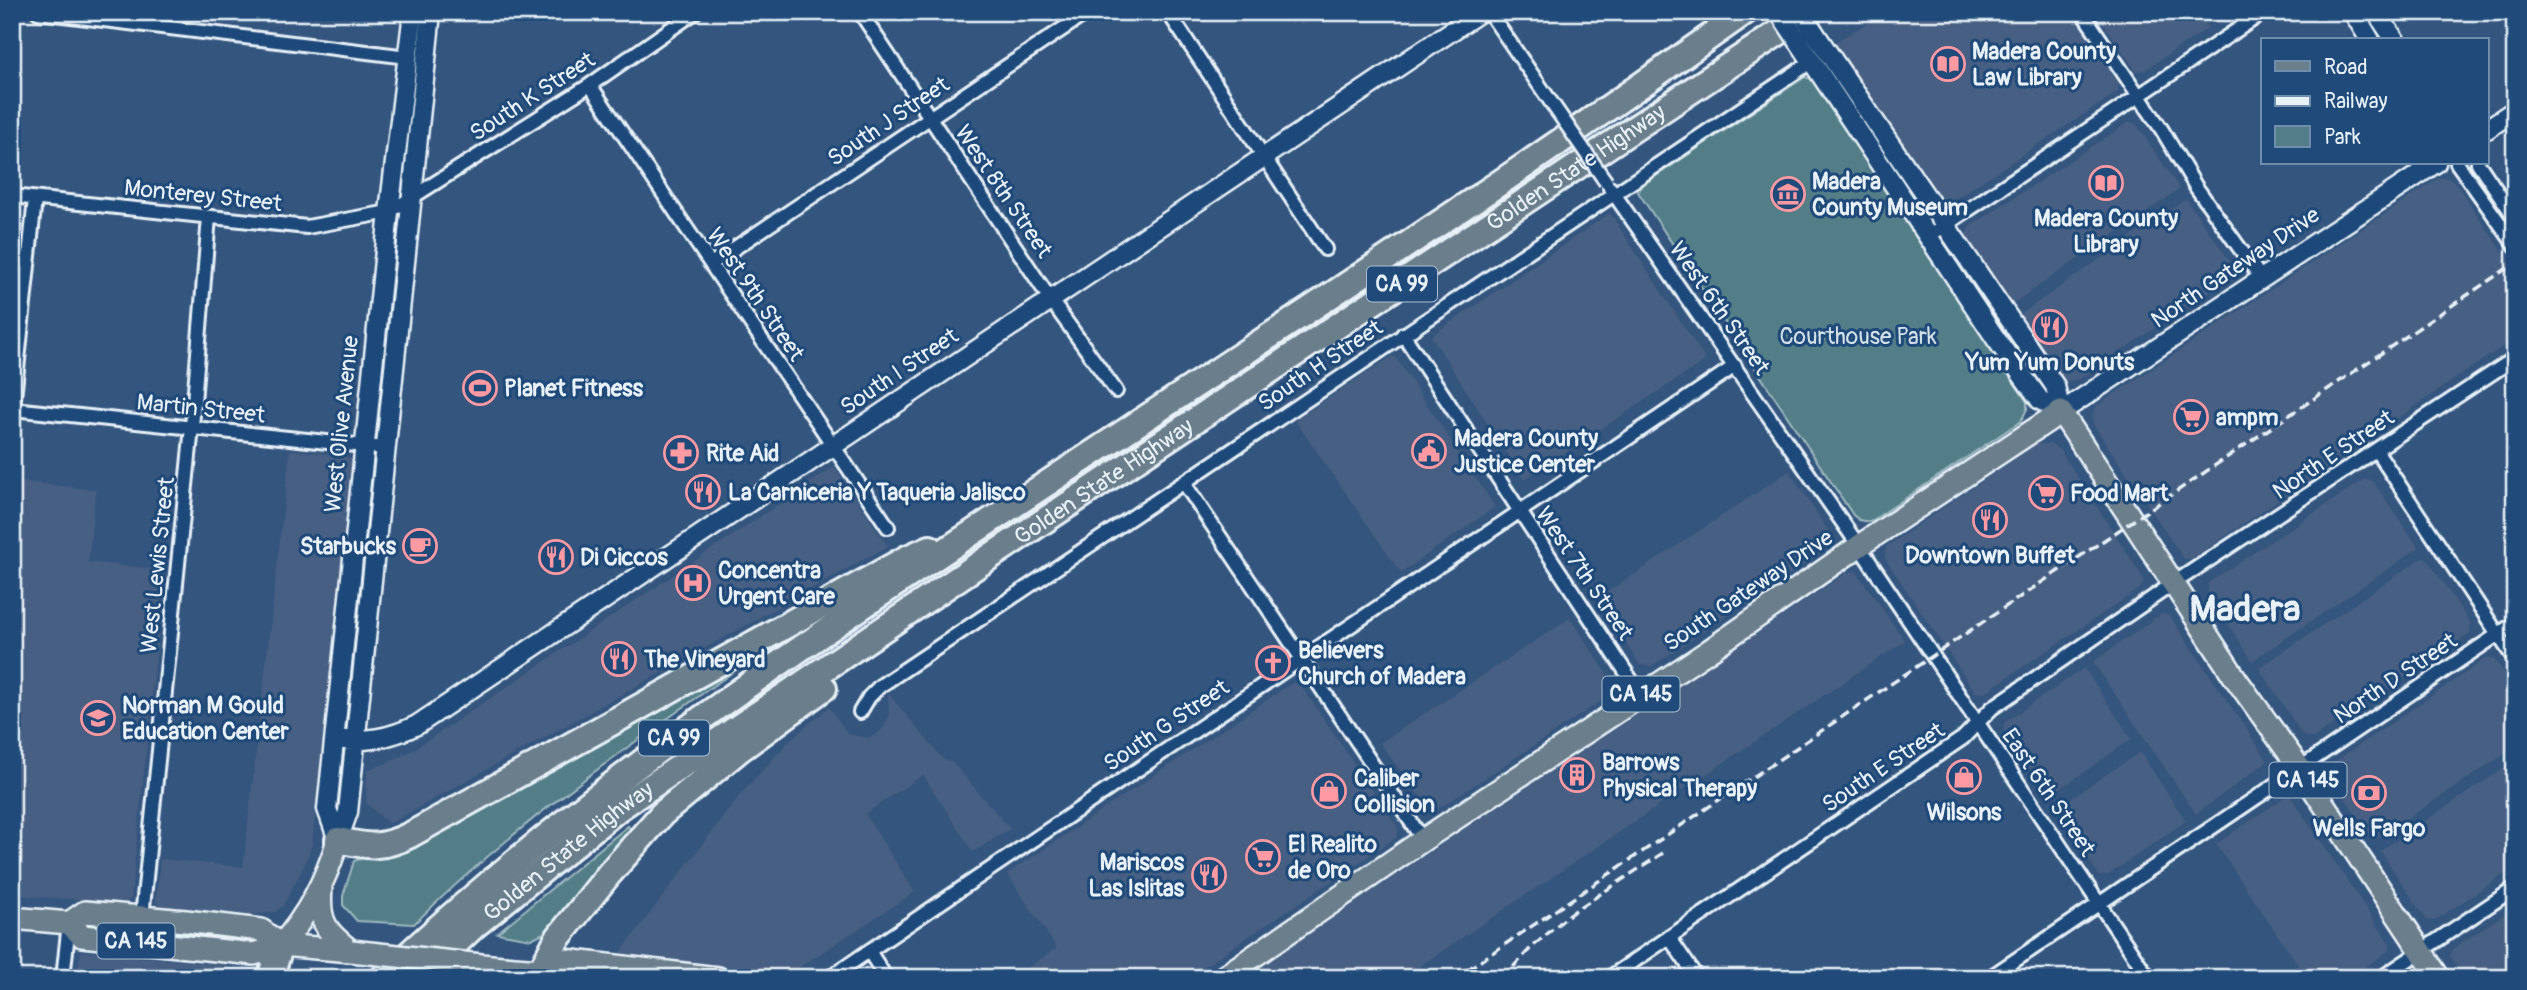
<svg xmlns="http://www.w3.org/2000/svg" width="2527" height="990" viewBox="0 0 2527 990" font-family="Pangolin,sans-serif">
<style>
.built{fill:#465f82}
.green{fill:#537e87;stroke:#9eb8c0;stroke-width:2}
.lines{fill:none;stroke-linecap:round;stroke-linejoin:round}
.street-casing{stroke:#e8f1f8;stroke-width:18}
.secondary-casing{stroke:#e8f1f8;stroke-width:23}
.primary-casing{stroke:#e8f1f8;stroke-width:26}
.highway-casing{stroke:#e8f1f8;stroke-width:30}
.street{stroke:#1f4a7a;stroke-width:12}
.secondary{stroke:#1f4a7a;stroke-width:18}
.primary{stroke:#6b7e8b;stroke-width:21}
.highway{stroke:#6b7e8b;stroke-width:24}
.rail{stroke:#e8f1f8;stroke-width:3.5;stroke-dasharray:10 5;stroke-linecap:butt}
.street-bridge-casing{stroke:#e8f1f8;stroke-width:18;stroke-linecap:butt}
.secondary-bridge-casing{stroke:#e8f1f8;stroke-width:23;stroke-linecap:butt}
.primary-bridge-casing{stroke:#e8f1f8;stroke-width:26;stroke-linecap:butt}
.street-bridge{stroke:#1f4a7a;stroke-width:12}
.secondary-bridge{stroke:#1f4a7a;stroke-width:18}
.primary-bridge{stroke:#6b7e8b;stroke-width:21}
.labels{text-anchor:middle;stroke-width:6;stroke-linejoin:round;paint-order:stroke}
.shield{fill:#1f4a7a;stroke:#acbfd2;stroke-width:2}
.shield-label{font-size:21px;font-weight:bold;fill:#e8f1f8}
.poi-label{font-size:23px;font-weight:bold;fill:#e8f1f8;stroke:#1f4a7a;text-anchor:start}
.street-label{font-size:23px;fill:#e8f1f8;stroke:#1f4a7a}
.park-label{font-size:23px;fill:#d2e0e7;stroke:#1f4a7a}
.town-label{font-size:37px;font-weight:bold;fill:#e8f1f8;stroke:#1f4a7a}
</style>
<rect width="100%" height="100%" fill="#34557e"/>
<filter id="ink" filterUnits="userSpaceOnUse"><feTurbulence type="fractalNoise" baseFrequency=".0143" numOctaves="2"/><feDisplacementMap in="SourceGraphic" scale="14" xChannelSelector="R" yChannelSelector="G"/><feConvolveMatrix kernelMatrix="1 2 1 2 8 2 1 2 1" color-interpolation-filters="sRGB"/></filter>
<g filter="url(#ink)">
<!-- built -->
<path class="built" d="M1886 12H2072L2118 84V92L1949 203 1941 202 1834 43Z
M2095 12H2198L2208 28 2145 70 2136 71Z
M2129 122 2136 124 2180 189 2011 305 1966 237 1968 228Z
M2439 178H2448L2454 181 2515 270V338L2192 559H2184L2093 424 2092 416 2096 406Z
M2186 199 2234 267 2232 276 2080 379 2067 381 2060 377 2018 316Z
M1610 213 1706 360 1524 480 1431 336Z
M1394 355 1495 507 1401 573 1295 420Z
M2036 444H2050L2060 450 2144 579 2141 588 1984 693 1975 692 1884 557 1886 547Z
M290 450 343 455 352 459 354 469 312 844 305 864 283 906 275 912 252 915 160 906 156 902 160 859 243 867Z
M834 467 888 546 389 824 366 803 367 770 387 763 413 750Z
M1789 471 1831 535 1829 548 1652 666 1640 665 1597 599Z
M2365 479 2372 480 2419 548 2252 661 2208 593V583Z
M18 481 96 490 88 562 165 570 131 899 124 903 12 895V542Z
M2425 556 2471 624 2470 634 2313 738 2304 737 2259 668Z
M1856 571 1905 641 1402 978H1242L1848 572Z
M2161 614 2169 615 2268 761 2196 814 2093 662Z
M1570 618 1618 690 1432 813 1380 743Z
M2487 658 2495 660 2515 689V747L2374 841 2328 773 2327 767Z
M2084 668 2132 739 2048 797 2003 729 2005 722Z
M1292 683 1300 684 1398 828 1397 837 1187 978H1012L1057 948 1007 874Z
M888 693 943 759 952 762 1010 829 973 852 923 775 865 814 915 892 795 970 783 973 620 953 739 796 793 737 829 707 848 734 867 738 876 735 884 727 889 716Z
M2140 752 2186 821 2108 875 2099 876 2056 808Z
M2515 761V867L2434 921 2427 920 2380 851Z
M2285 797H2291L2390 944V950L2349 978H2307L2216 844Z
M2515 907V978H2466L2450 956 2452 949Z
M81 951 227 965 226 978H77Z"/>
<!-- green -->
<path class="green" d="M1805 77 1811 79 2027 402V409L2021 421 1870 522 1859 520 1853 515 1638 192 1644 184Z
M731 662 736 670C624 749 511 828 414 924L357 921 343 905V896L354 861 366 857Z
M628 826 634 833 550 930 531 939 497 933Z"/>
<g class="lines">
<!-- street casing -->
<g class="street-casing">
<path id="street" d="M38 12 408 57
M860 12 1050 299 1116 391
M1168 12 1325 249
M1489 12 1553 105
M2082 12 2162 130 2196 187 2261 278
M590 85 888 527
M2457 163 2515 245
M2478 163 2515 218
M1610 188 1859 546 2149 978
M12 196 307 227 389 212 590 85 695 12
M1929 236 2264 12
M711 264 1088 12
M1403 334 1641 695
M13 409 384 448
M12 417 35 199
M2376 450 2515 660
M1184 483 1423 840
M860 712 869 697 880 686 1811 62
M142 917 192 427 209 217
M1669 937 1697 978
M869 951 886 978
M63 978 69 923
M829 978 1735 366
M1609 978 1963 738 1992 708 2174 583 2515 358
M1989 978 2515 623
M2381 978 2515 888"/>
</g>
<!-- secondary casing -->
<g class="secondary-casing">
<path id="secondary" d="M2353 12 2370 40
M2376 12 2395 40
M1814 32 2055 386 2061 412
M1799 42 1996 339 2040 400 2061 412
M2487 129 2515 110
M2061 412 2436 163
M335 739C365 743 390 738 417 725L1480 12
M338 840 327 809 389 212 413 12
M338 840 348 812 431 12"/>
</g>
<!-- primary casing -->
<g class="primary-casing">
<path id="primary" d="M321 888C318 922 326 932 351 951
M12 918 69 923 82 936 254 954 281 945 351 951
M69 923 85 912 186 921 261 930 281 945
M281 945C309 914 326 880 338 840
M491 966 541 970 565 960 718 978
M1222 978 1423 840 1707 652 1859 546 2061 412 2236 679 2299 767 2439 978"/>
</g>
<!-- highway casing -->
<g class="highway-casing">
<g id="highway">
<path d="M338 840C368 847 382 849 410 835L907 558 930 548"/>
<path d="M270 978 281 945"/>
<path d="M383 978C585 787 818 635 1049 482 1193 386 1339 291 1483 194 1571 135 1658 73 1745 12"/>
<path id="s1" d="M419 978 474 926 619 808 994 554 1808 13"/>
<path d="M537 978 557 939 609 874 662 814 739 750 824 688"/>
</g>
</g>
<!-- street -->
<use href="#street" class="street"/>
<!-- secondary -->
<use href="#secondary" class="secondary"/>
<!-- primary -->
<use href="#primary" class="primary"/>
<!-- highway -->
<use href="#highway" class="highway"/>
<!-- rail -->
<path class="rail" d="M1455 978 2515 263
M1503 978 1530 949 1570 914 1663 853"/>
<!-- street-bridge casing -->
<g class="street-bridge-casing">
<path id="street-bridge" d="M1553 105 1606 182"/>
</g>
<!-- secondary-bridge casing -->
<g class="secondary-bridge-casing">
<path id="secondary-bridge" d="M1779 12 1799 42
M1801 12 1814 32"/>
</g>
<!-- primary-bridge casing -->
<g class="primary-bridge-casing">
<path id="primary-bridge" d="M351 951 491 966"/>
</g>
<!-- street-bridge -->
<use href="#street-bridge" class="street-bridge"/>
<!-- secondary-bridge -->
<use href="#secondary-bridge" class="secondary-bridge"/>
<!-- primary-bridge -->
<use href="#primary-bridge" class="primary-bridge"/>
</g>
</g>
<!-- icons -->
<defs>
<g id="library-ring" transform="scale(1.75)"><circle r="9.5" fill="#1f4a7a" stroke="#ff9aa2" stroke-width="1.5"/><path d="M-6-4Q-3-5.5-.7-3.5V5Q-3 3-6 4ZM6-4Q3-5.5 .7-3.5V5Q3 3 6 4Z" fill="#ff9aa2"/></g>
<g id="museum-ring" transform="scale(1.75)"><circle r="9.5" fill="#1f4a7a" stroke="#ff9aa2" stroke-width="1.5"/><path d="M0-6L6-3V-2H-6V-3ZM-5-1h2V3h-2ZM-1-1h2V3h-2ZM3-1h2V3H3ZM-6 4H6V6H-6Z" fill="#ff9aa2"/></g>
<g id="restaurant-ring" transform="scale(1.75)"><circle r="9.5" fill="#1f4a7a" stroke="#ff9aa2" stroke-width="1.5"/><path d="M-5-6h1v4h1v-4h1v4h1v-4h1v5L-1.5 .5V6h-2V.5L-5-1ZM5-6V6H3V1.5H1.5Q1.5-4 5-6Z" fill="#ff9aa2"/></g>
<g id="stadium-ring" transform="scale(1.75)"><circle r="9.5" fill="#1f4a7a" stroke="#ff9aa2" stroke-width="1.5"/><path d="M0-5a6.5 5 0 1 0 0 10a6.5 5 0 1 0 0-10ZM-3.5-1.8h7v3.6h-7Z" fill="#ff9aa2"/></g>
<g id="supermarket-ring" transform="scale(1.75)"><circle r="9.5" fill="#1f4a7a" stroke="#ff9aa2" stroke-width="1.5"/><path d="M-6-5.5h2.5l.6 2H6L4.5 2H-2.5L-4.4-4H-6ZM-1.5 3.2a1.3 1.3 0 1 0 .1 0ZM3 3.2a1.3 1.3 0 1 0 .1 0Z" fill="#ff9aa2"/></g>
<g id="civic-ring" transform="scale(1.75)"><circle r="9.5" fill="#1f4a7a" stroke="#ff9aa2" stroke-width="1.5"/><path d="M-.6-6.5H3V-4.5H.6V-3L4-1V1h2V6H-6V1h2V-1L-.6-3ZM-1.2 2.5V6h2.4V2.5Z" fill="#ff9aa2"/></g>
<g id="pharmacy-ring" transform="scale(1.75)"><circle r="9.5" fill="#1f4a7a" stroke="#ff9aa2" stroke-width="1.5"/><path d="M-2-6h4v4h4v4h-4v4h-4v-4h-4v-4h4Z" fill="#ff9aa2"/></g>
<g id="cafe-ring" transform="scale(1.75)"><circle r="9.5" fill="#1f4a7a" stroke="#ff9aa2" stroke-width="1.5"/><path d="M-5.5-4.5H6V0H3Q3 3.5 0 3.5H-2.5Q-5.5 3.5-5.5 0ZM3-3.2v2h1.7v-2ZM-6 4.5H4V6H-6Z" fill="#ff9aa2"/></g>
<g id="hospital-ring" transform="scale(1.75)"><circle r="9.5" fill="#1f4a7a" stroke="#ff9aa2" stroke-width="1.5"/><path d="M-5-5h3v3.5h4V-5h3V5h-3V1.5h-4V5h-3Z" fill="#ff9aa2"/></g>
<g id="church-ring" transform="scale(1.75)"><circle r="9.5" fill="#1f4a7a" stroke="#ff9aa2" stroke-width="1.5"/><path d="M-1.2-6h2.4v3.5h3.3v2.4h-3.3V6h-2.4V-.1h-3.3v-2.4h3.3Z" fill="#ff9aa2"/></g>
<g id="school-ring" transform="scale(1.75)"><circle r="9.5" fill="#1f4a7a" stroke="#ff9aa2" stroke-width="1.5"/><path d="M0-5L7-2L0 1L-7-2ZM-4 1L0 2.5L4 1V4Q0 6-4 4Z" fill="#ff9aa2"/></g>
<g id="building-ring" transform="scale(1.75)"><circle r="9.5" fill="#1f4a7a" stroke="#ff9aa2" stroke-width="1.5"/><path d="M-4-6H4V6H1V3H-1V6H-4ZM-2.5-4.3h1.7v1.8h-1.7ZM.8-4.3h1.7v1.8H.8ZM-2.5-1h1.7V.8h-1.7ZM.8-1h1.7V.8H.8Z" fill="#ff9aa2"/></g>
<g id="shop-ring" transform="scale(1.75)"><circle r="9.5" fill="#1f4a7a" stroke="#ff9aa2" stroke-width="1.5"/><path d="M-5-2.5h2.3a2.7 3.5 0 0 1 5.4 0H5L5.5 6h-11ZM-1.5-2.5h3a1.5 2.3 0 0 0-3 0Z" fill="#ff9aa2"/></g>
<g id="bank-ring" transform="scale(1.75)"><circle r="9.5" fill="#1f4a7a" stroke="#ff9aa2" stroke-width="1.5"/><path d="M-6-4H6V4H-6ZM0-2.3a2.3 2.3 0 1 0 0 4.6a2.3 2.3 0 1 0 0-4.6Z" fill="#ff9aa2"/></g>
</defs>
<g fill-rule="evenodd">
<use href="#library-ring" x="1948" y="64"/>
<use href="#library-ring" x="2106" y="183"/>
<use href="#museum-ring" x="1788" y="194"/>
<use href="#restaurant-ring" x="2050" y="327"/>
<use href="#stadium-ring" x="480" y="388"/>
<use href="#supermarket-ring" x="2191" y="417"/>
<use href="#civic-ring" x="1429" y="451"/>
<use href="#pharmacy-ring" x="681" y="453"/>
<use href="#restaurant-ring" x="703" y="492"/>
<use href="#supermarket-ring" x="2046" y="493"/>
<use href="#restaurant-ring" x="1990" y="520"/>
<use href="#cafe-ring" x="420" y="546"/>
<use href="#restaurant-ring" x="556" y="557"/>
<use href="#hospital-ring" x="693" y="583"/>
<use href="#restaurant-ring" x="619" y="659"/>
<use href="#church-ring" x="1273" y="663"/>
<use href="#school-ring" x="98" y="718"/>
<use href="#building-ring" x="1577" y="775"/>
<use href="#shop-ring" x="1964" y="777"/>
<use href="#shop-ring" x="1329" y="791"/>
<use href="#bank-ring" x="2369" y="793"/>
<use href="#supermarket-ring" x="1263" y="857"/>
<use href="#restaurant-ring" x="1209" y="875"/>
</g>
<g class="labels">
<!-- shield labels -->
<g class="shield">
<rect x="1367" y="266.5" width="70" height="35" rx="5"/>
<rect x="1602.5" y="676.5" width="77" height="35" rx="5"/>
<rect x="639" y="720.5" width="70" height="35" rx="5"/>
<rect x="2269.5" y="762.5" width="77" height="35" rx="5"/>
<rect x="97.5" y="923.5" width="77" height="35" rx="5"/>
</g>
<g class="shield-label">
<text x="1402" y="291">CA 99</text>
<text x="1641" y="701">CA 145</text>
<text x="674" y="745">CA 99</text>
<text x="2308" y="787">CA 145</text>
<text x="136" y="948">CA 145</text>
</g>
<!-- poi labels -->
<g class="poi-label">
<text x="1972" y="59">Madera County<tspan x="1972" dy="26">Law Library</tspan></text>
<text x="1812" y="189">Madera<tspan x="1812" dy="26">County Museum</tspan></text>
<text x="2106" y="226" text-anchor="middle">Madera County<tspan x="2106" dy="26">Library</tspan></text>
<text x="2050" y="370" text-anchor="middle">Yum Yum Donuts</text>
<text x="504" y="396">Planet Fitness</text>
<text x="2216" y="425">ampm</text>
<text x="1454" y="446">Madera County<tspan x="1454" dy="26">Justice Center</tspan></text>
<text x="706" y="461">Rite Aid</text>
<text x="728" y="500">La Carniceria Y Taqueria Jalisco</text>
<text x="2070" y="501">Food Mart</text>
<text x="396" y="554" text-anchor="end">Starbucks</text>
<text x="1990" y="563" text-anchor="middle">Downtown Buffet</text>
<text x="580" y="565">Di Ciccos</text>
<text x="718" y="578">Concentra<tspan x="718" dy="26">Urgent Care</tspan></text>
<text x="1298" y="658">Believers<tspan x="1298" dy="26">Church of Madera</tspan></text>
<text x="644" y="667">The Vineyard</text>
<text x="122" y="713">Norman M Gould<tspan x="122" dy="26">Education Center</tspan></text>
<text x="1602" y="770">Barrows<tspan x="1602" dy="26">Physical Therapy</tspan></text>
<text x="1354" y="786">Caliber<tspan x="1354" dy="26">Collision</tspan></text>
<text x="1964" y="820" text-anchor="middle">Wilsons</text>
<text x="2369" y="836" text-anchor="middle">Wells Fargo</text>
<text x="1288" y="852">El Realito<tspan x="1288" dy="26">de Oro</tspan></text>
<text x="1184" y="870" text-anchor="end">Mariscos<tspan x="1184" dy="26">Las Islitas</tspan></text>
</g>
<!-- street labels -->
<g class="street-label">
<text transform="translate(532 96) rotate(-33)" y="8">South K Street</text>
<text transform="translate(888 121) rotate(-34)" y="8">South J Street</text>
<text dy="8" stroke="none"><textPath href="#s1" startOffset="1414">Golden State Highway</textPath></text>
<text transform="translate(1004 191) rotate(56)" y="8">West 8th Street</text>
<text transform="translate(203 195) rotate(6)" y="8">Monterey Street</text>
<text transform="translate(2235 267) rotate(-34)" y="8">North Gateway Drive</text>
<text transform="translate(756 294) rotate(56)" y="8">West 9th Street</text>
<text transform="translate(1720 308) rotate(55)" y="8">West 6th Street</text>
<text transform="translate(1320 365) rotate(-34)" y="8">South H Street</text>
<text transform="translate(899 371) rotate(-34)" y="8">South I Street</text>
<text transform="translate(201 408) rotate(6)" y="8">Martin Street</text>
<text transform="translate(341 424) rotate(-84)" y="8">West Olive Avenue</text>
<text transform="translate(2333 454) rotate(-34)" y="8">North E Street</text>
<text dy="8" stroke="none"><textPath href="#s1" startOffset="847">Golden State Highway</textPath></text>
<text transform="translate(157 565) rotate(-84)" y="8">West Lewis Street</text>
<text transform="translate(1585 573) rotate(56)" y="8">West 7th Street</text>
<text transform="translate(1748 590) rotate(-34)" y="8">South Gateway Drive</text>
<text transform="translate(2395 678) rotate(-34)" y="8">North D Street</text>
<text transform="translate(1166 725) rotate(-34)" y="8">South G Street</text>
<text transform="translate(1883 767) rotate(-34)" y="8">South E Street</text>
<text transform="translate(2049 792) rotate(56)" y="8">East 6th Street</text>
<text dy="8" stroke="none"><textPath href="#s1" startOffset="196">Golden State Highway</textPath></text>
</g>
<!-- park labels -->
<g class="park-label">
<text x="1858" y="344">Courthouse Park</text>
</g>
<!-- town labels -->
<g class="town-label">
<text x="2245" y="621">Madera</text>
</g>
</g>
<!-- margin -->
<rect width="2527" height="990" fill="none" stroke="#1f4a7a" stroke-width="42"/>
<rect x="21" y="21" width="2485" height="948" fill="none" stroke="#e8f1f8" stroke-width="2.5" filter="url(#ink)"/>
<!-- legend -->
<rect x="2261" y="38" width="228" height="126" fill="#1f4a7a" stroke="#6f8dac" stroke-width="2"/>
<rect x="2275" y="61" width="35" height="10" fill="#6b7e8b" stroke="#6f8dac" stroke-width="2"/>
<text x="2324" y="74" font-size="21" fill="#e8f1f8">Road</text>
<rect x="2275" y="96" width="35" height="10" fill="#e8f1f8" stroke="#6f8dac" stroke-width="2"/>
<text x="2324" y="108" font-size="21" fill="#e8f1f8">Railway</text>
<rect x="2275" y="126" width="35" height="21" fill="#537e87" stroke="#6f8dac" stroke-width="2"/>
<text x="2324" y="144" font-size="21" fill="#e8f1f8">Park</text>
</svg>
